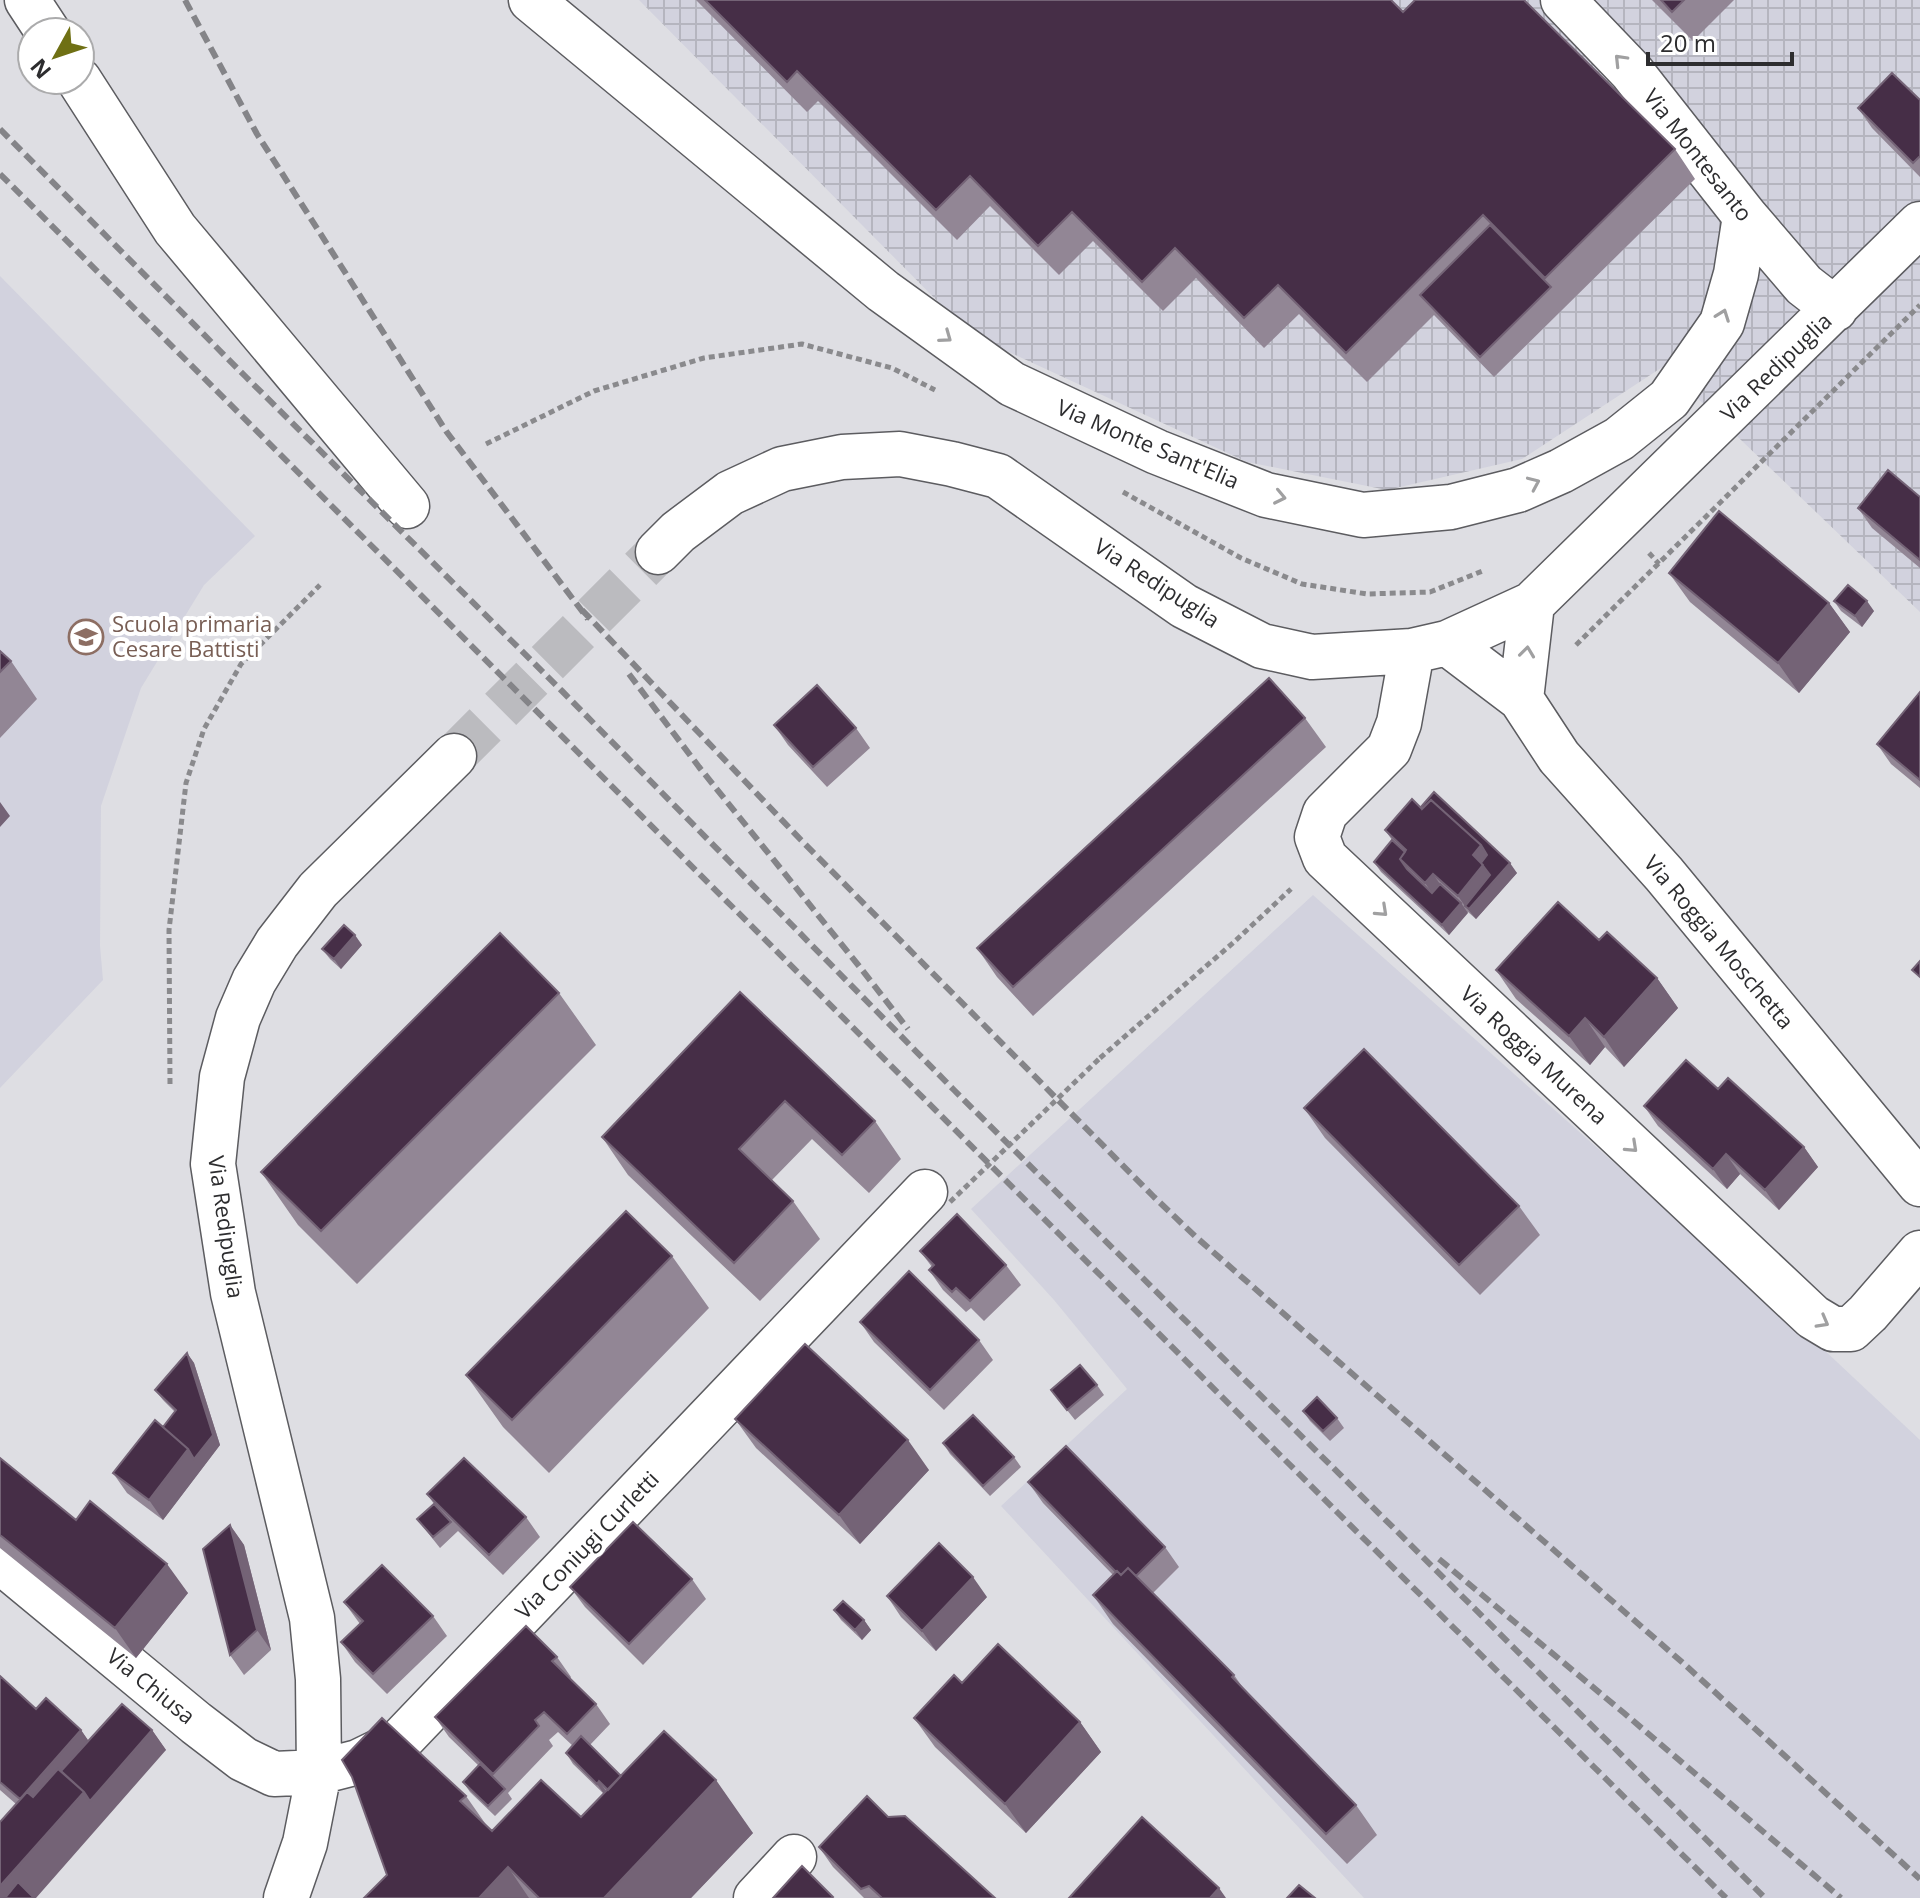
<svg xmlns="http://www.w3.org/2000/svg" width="1920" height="1898" viewBox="0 0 1920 1898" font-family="'Open Sans',sans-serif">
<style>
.built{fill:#d2d2de}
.industrial{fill:url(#industrial-grid)}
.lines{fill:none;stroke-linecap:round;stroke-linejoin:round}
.minor-tunnel{stroke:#bbbbbf;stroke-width:44;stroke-dasharray:44 22;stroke-linecap:butt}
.minor-casing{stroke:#5c5c60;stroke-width:47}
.path{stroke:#8a8a8d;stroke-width:5;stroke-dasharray:6 4;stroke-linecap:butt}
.minor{stroke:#fff;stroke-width:44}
.rail{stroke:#848488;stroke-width:6;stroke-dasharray:12 6;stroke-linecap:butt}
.path-bridge{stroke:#8a8a8d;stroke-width:5;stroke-dasharray:6 4;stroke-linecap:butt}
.wall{fill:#928695}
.shaded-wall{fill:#746376}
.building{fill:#462e47;stroke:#746376;stroke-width:2}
.oneway{stroke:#a0a0a1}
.labels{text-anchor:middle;stroke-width:8;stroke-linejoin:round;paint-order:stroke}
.street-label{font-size:22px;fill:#2d2d2f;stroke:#fff}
.education-label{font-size:22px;fill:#785e54;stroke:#fff;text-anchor:start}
</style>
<defs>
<pattern id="industrial-grid" width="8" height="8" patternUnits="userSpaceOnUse" patternTransform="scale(2)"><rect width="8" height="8" fill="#d2d2de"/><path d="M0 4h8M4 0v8" fill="none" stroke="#b5b5bf"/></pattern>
</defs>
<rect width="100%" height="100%" fill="#dedee3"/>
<!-- built -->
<path class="built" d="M0 276 255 536 204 585 141 688 101 806 100 946 103 980 0 1088Z
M1313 895 1821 1347 1920 1440V1898H1364L1001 1506 1127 1389 1054 1300 971 1209Z"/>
<!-- industrial -->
<path class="industrial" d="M639 0H1920V612L1664 366 1522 459 1387 490 1247 462 970 334Z"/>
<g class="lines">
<!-- minor-tunnel -->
<path class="minor-tunnel" d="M454 756 658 552"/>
<!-- minor casing -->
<g class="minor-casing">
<path id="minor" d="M27 0 48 32
M531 0 883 291 1012 384 1157 452 1266 495 1363 515 1451 507 1518 490 1561 471 1619 439 1669 399 1722 323 1736 274 1745 216
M1563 0 1631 71 1745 216 1804 285 1835 309
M79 80 175 229 407 506
M658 552 678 532 730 493 782 469 842 457 900 454 952 464 998 476 1184 606 1262 646 1312 657 1412 651 1447 643 1532 604 1920 224
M1447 643 1521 699 1559 757 1664 874 1920 1184
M1412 651 1399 723 1389 749 1325 813 1317 837 1325 858 1813 1317 1833 1329H1851L1868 1313 1920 1253
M1521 699 1532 604
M0 1561 196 1723 243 1759 274 1774 319 1772 358 1762 399 1742 925 1192
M286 1898 305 1843 319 1772 318 1679 312 1618 233 1293 213 1164 222 1077 238 1018 254 981 277 943 318 890 454 756
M756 1898 794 1857"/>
</g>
<!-- path -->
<path class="path" d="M486 444 594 391 704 358 802 344 892 368 935 390
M1123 492 1241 558 1302 584 1367 594 1430 592 1485 570
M1649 553 1659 564
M1576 645 1920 305
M1100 1058 1234 942 1291 889
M170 1084 169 930 186 783 204 729 241 664 320 585"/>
<!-- minor -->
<use href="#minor" class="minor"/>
<!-- rail -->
<path class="rail" d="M185 0 257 134 446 431 588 619
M0 129 245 376 562 691 954 1090 1765 1898
M0 174 1337 1512 1726 1898
M582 610 801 840 1154 1197 1196 1237 1683 1663 1920 1879
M629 674 699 767 859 966 908 1029
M1439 1559 1624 1713 1841 1898"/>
<!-- path-bridge -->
<path class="path-bridge" d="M950 1202 1100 1058"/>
</g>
<!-- wall -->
<path class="wall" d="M696 0H1391L1403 12 1675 149 1695 179 1494 377 1434 315 1367 382 1299 314 1264 348 1196 278 1163 311 1093 241 1059 275 990 206 957 240 818 101 807 112Z
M1652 0H1734L1693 41Z
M1920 100V177L1872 128 1858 108Z
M1920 497V568L1872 528 1858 508Z
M1669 573 1829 603 1850 632 1799 693 1690 602Z
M1834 601 1874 611 1862 627 1841 611Z
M0 651 11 661 37 699 0 738Z
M1920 692V788L1891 764 1877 744Z
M1305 718 1326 747 1033 1016 997 977 977 948Z
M774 725 856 728 870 748 827 787 788 745Z
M1421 807 1517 873 1476 919 1468 912 1449 935 1381 872 1374 862 1392 840 1385 830Z
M362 945 341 969 330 959 322 949Z
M1496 970 1657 978 1678 1008 1624 1067 1605 1047 1590 1065 1516 999Z
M740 992 875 1121 901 1159 869 1193 812 1139 772 1180 793 1201 820 1239 760 1301 628 1175 602 1137Z
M559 993 596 1045 357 1284 298 1225 261 1172Z
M1718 1089 1804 1147 1818 1167 1779 1210 1740 1174 1727 1189 1658 1126 1644 1106Z
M1304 1108 1519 1206 1540 1235 1480 1295 1325 1138Z
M920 1251 1006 1265 1021 1285 984 1321 971 1308 966 1312 943 1290 929 1270 932 1267Z
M672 1256 709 1308 549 1473 503 1427 466 1375Z
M860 1322 979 1340 993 1360 944 1410 874 1342Z
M187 1353 194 1363 220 1445 163 1520 127 1493 113 1473 163 1427 175 1412 163 1400 155 1390Z
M1097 1385 1104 1395 1075 1420 1051 1390Z
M1303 1411 1337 1418 1344 1428 1330 1441 1310 1421Z
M735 1419 929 1470 860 1544 756 1448Z
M943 1443 1014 1457 1021 1467 990 1496 950 1454Z
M0 1458 76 1520 188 1593 136 1658 0 1548Z
M1028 1482 1165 1547 1179 1567 1153 1593 1234 1675 1246 1692 1356 1805 1377 1835 1347 1864 1113 1624 1093 1595 1113 1575 1043 1503Z
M427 1494 526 1517 540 1537 503 1575 458 1531 440 1548 417 1519 434 1504Z
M230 1525 244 1545 271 1650 244 1675 230 1655Z
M692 1579 706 1599 643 1665 585 1607 570 1587Z
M887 1596 987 1597 936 1651 901 1617Z
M344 1602 433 1616 447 1636 387 1694 355 1662 341 1642 360 1624Z
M834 1610 864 1620 871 1630 862 1640 841 1620Z
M557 1657 571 1677 570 1679 596 1704 610 1724 590 1745 621 1776 753 1833 691 1898H364L466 1796 487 1826 492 1831 581 1817 604 1794 573 1764 566 1753 573 1746 558 1732 549 1740 553 1746 508 1793 512 1799 495 1816 470 1792 463 1782 479 1766 449 1737 435 1717Z
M0 1676 36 1709 81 1730 88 1741 152 1730 166 1750 16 1804 0 1790Z
M962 1683 1080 1722 1101 1752 1026 1833 935 1747 914 1718Z
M888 1817 995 1898H864L833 1867 819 1847Z"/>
<!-- shaded-wall -->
<path class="shaded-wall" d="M1867 601 1874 611 1862 627 1855 616Z
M1829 603 1850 632 1799 693 1778 663Z
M0 802 10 816 0 827Z
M1481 845 1510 863 1517 873 1476 919 1465 906 1472 916 1458 896 1473 855Z
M1433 874 1447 894 1439 903 1425 883Z
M1461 903 1468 913 1449 935 1442 925Z
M355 935 362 945 341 969 334 959Z
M1657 978 1678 1008 1624 1067 1604 1037Z
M1585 1018 1605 1047 1590 1065 1569 1036Z
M1804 1147 1818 1167 1779 1210 1765 1190Z
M1726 1154 1740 1174 1727 1189 1713 1169Z
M187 1353 194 1363 220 1445 163 1520 149 1500 188 1449Z
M908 1440 929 1470 860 1544 839 1515Z
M230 1525 244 1545 271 1650 257 1630Z
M167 1564 188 1593 136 1658 115 1628Z
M973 1577 987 1597 936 1651 922 1631Z
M864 1620 871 1630 862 1640 855 1630Z
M1080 1722 1101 1752 1026 1833 1005 1804Z
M81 1730 95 1750 84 1792 152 1730 166 1750 36 1898H0V1886L20 1799Z
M716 1780 753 1833 691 1898H604Z
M599 1781 606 1791 604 1794 597 1784Z
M508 1867 529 1898H479Z
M1219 1888 1226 1898H1210Z"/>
<!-- building -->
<path class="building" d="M705 0H1391L1403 12 1415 0H1524L1675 149 1545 278 1483 215 1346 353 1278 285 1244 318 1175 248 1142 282 1072 212 1038 246 970 176 936 210 797 71 787 82Z
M1661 0H1684L1672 12Z
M1892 73 1920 100V156L1913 163 1858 108Z
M1490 225 1551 287 1480 357 1420 295Z
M1888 470 1920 497V560L1858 508Z
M1719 511 1829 603 1778 663 1669 573Z
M1848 585 1867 601 1855 616 1834 601Z
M0 651 11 661 0 672Z
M1269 678 1305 718 1013 987 977 948Z
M817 685 856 728 813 767 774 725Z
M1920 692V780L1877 744Z
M1434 792 1510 863 1469 909 1465 906 1490 875 1481 863 1487 855 1481 845 1431 800 1422 809 1421 807Z
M1412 799 1422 809 1431 800 1481 845 1473 855 1483 865 1458 896 1433 874 1425 883 1400 859 1406 850 1385 830Z
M1392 840 1405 852 1400 859 1407 869 1432 893 1440 884 1461 903 1442 925 1374 862Z
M1558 902 1599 940 1607 932 1657 978 1604 1037 1585 1018 1569 1036 1496 970Z
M344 925 355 935 334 959 322 949Z
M500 933 559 993 321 1231 261 1172Z
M1920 961V977L1912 970Z
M740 992 875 1121 842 1155 785 1101 739 1149 793 1201 734 1263 602 1137Z
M1364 1049 1519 1206 1459 1265 1304 1108Z
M1686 1060 1718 1089 1728 1078 1804 1147 1765 1190 1726 1154 1713 1169 1644 1106Z
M626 1211 672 1256 512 1420 466 1375Z
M957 1214 1006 1265 970 1301 956 1288 952 1292 929 1270 934 1265 920 1251Z
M909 1271 979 1340 930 1390 860 1322Z
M805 1344 908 1440 839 1515 735 1419Z
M187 1353 213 1435 194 1459 188 1449 163 1427 176 1410 155 1390Z
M1080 1365 1097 1385 1067 1410 1051 1390Z
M1317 1397 1337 1418 1323 1431 1303 1411Z
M973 1415 1014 1457 983 1486 943 1443Z
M155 1420 188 1449 149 1500 113 1473Z
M1066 1446 1165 1547 1136 1576 1128 1568 1121 1575 1117 1571 1116 1572 1028 1482Z
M0 1458 76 1520 90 1501 167 1564 115 1628 0 1535Z
M464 1458 526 1517 489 1555 427 1494Z
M434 1504 451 1522 433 1537 417 1519Z
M633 1522 692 1579 629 1644 570 1587Z
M230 1525 257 1630 230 1655 203 1549Z
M939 1543 973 1577 922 1631 887 1596Z
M382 1565 433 1616 373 1674 341 1642 363 1621 344 1602Z
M1128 1568 1234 1675 1232 1677 1356 1805 1326 1834 1093 1595 1117 1571 1121 1575Z
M843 1601 864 1620 855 1630 834 1610Z
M526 1626 557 1657 552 1661 596 1704 567 1734 544 1712 535 1720 539 1726 493 1774 435 1717Z
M998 1644 1080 1722 1005 1804 914 1718 954 1675 962 1683Z
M0 1676 36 1709 46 1698 81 1730 20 1799 0 1782Z
M122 1704 152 1730 90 1801 84 1792 61 1771Z
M382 1718 466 1796 460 1801 492 1831 541 1780 581 1817 664 1731 716 1780 604 1898H539L508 1867 479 1898H364L387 1875 352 1777 342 1760Z
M581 1736 621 1776 608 1790 599 1781 597 1784 566 1753Z
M480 1764 505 1789 488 1806 463 1782Z
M58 1769 84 1792 0 1886V1822L27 1792 33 1797Z
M867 1796 888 1817 905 1816 995 1898H882L869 1886 861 1889 819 1847Z
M1142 1817 1219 1888 1210 1898H1069Z
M802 1866 833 1897 832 1898H773Z
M18 1882 34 1898H5Z
M1299 1885 1315 1898H1287Z"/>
<!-- one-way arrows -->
<defs><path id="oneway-chevron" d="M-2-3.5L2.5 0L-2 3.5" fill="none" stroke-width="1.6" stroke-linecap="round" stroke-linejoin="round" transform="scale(2)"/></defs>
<g class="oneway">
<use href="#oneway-chevron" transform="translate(1620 60) rotate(-134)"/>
<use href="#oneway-chevron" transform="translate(1723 315) rotate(-70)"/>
<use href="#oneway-chevron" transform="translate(946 337) rotate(36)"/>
<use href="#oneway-chevron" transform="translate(1534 483) rotate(-24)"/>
<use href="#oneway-chevron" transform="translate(1280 497) rotate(12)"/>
<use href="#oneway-chevron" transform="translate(1527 652) rotate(-83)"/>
<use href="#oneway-chevron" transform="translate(1382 911) rotate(43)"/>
<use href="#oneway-chevron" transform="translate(1632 1147) rotate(43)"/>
<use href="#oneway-chevron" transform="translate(1823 1322) rotate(29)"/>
</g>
<!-- icons -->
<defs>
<g id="school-ring" transform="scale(1.8)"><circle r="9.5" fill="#fff" stroke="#8d6e63" stroke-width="1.5"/><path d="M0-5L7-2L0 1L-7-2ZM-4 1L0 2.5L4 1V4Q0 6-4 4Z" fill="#8d6e63"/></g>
</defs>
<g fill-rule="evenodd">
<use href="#school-ring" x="86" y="637"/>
</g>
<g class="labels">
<!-- street labels -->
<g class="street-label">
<text transform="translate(1698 155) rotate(52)" y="8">Via Montesanto</text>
<text transform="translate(1776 367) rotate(-44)" y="8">Via Redipuglia</text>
<text transform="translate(1148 444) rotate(23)" y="8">Via Monte Sant'Elia</text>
<text transform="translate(1157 583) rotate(33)" y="8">Via Redipuglia</text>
<text transform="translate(1719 942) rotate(50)" y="8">Via Roggia Moschetta</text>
<text transform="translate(1534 1055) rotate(43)" y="8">Via Roggia Murena</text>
<text transform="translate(226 1227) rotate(82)" y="8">Via Redipuglia</text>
<text transform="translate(587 1545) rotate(-46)" y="8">Via Coniugi Curletti</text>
<text transform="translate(151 1686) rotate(39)" y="8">Via Chiusa</text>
</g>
<!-- education labels -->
<g class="education-label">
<text x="112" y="632">Scuola primaria<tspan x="112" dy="25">Cesare Battisti</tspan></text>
</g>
</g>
<!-- north arrow -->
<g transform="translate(56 56) rotate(230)"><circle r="38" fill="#ffffff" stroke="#ababac" stroke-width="2"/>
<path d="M0-6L14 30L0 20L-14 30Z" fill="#6f7014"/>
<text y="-12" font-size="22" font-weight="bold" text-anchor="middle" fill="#2d2d2f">N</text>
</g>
<!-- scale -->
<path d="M1648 52v12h144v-12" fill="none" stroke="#2d2d2f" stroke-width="4"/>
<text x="1660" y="52" font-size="24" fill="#2d2d2f" stroke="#ffffff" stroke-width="6" paint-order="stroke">20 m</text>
</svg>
